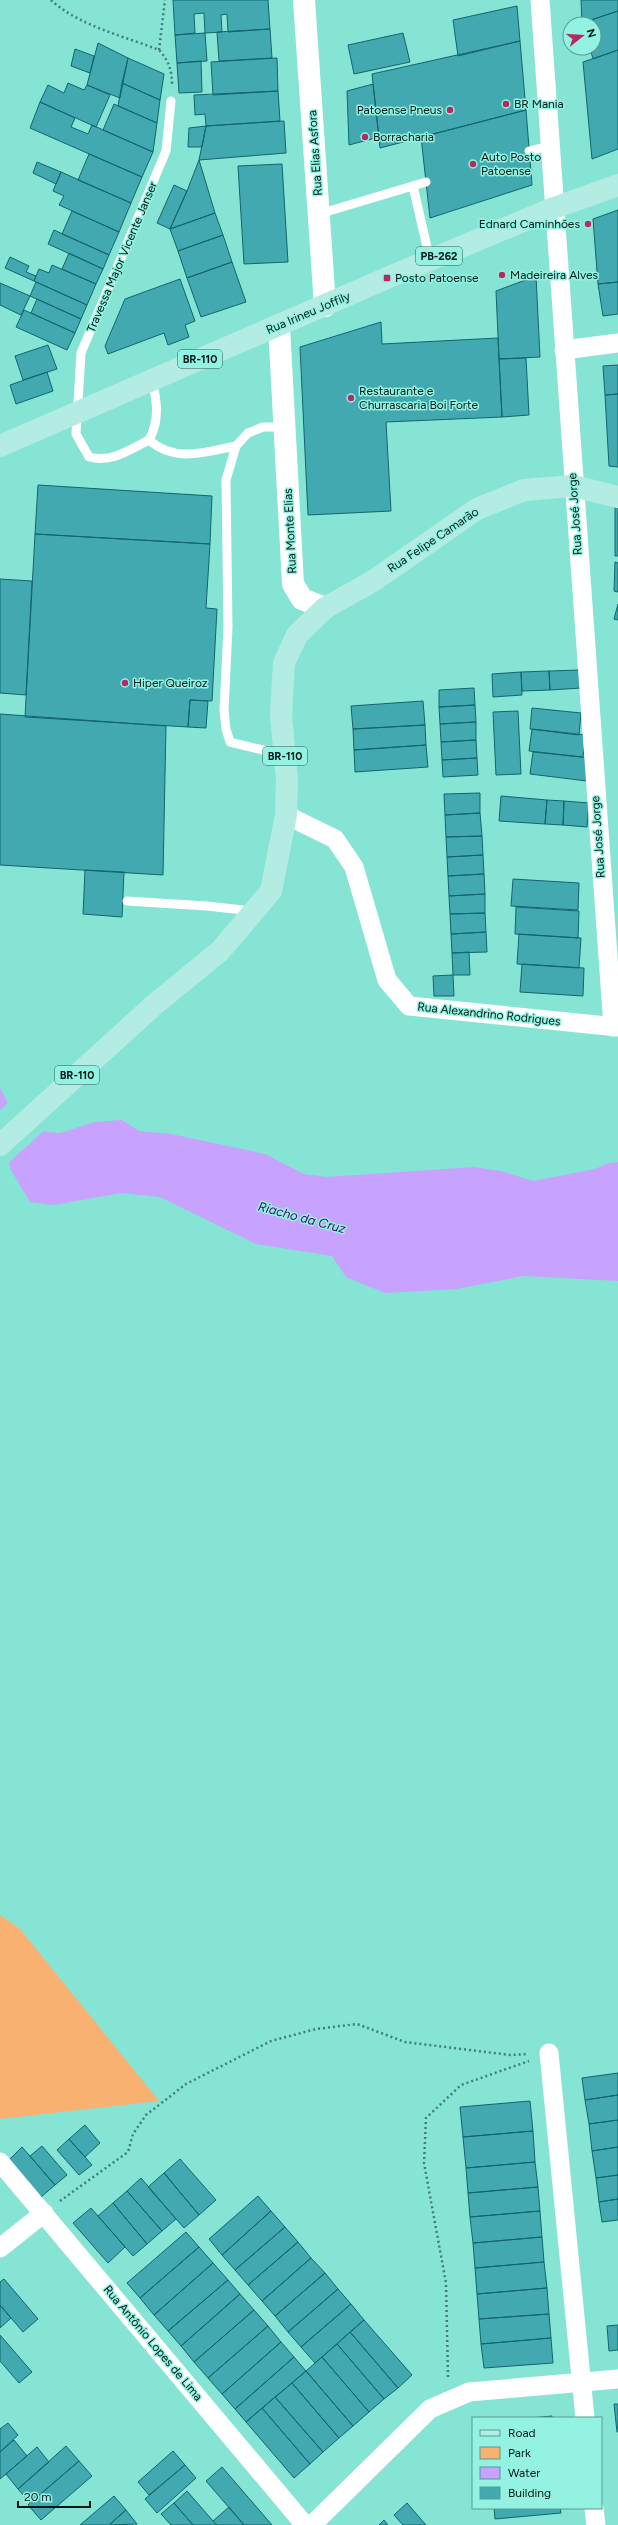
<svg xmlns="http://www.w3.org/2000/svg" width="618" height="2525" viewBox="0 0 618 2525" font-family="Figtree,sans-serif">
<style>
.green{fill:#f9b171}
.water{fill:#c7a2fe}
.pier{fill:#86e4d5}
.building{fill:#43a9b0;stroke:#10666c}
.lines{fill:none;stroke-linecap:round;stroke-linejoin:round}
.path{stroke:#427d74;stroke-width:2.5;stroke-dasharray:2 3;stroke-linecap:butt}
.service{stroke:#fff;stroke-width:9}
.minor{stroke:#fff;stroke-width:19}
.tertiary{stroke:#fff;stroke-width:22}
.primary{stroke:#b3ece3;stroke-width:22}
.poi-dot{fill:#b62a62;stroke:#93f2e2;stroke-width:1.5}
.labels{text-anchor:middle;stroke-width:3;stroke-linejoin:round;paint-order:stroke}
.shield{fill:#93f2e2;stroke:#2c5a52;stroke-width:1}
.shield-label{font-size:11px;font-weight:bold;fill:#001915}
.poi-label{font-size:12px;fill:#001915;stroke:#93f2e2;text-anchor:start}
.street-label{font-size:12px;fill:#001915;stroke:#93f2e2}
.water-label{font-size:13px;font-style:italic;fill:#390f5f;stroke:#93f2e2}
</style>
<rect width="100%" height="100%" fill="#86e4d5"/>
<!-- green -->
<path class="green" d="M0 1915 20 1929 159 2101 0 2119Z"/>
<!-- water -->
<path class="water" d="M0 1088 14 1115 38 1131 60 1133 95 1122 122 1120 139 1131 171 1134 265 1154 304 1174 327 1177 474 1167 501 1171 533 1181 595 1169 608 1163 618 1162V1281L524 1276 456 1289 385 1293 346 1277 332 1256 256 1244 160 1197 122 1193 53 1205 30 1202 11 1170 7 1155 0 1142Z"/>
<!-- pier -->
<path class="pier" d="M10 1101 16 1114 38 1129H46L7 1164 0 1146V1110Z"/>
<!-- building -->
<path class="building" d="M173 0H268L270 29 228 32 227 14 221 15 222 32 205 33 204 13 194 14 195 33 175 35Z
M581 0H618V11L582 23Z
M517 6 520 41 458 56 453 20Z
M618 11V50L593 59 590 48H594V24L582 23Z
M270 29 272 58 219 61 217 32Z
M205 33 207 61 177 63 175 35Z
M403 33 410 62 354 74 348 45Z
M520 41 526 110 380 148 372 74Z
M98 43 128 58 120 98 87 85Z
M75 49 94 56 90 73 71 66Z
M618 50V149L592 159 583 62Z
M128 58 164 74 160 100 122 83Z
M277 58 278 91 213 95 211 62Z
M201 61 202 92 179 93 177 63Z
M68 83 84 90 87 85 110 95 96 127 40 102 48 85 64 93Z
M122 83 160 100 157 123 118 106Z
M373 84 379 137 349 145 347 91Z
M278 91 280 121 206 126 205 114 195 115 194 95Z
M40 102 75 118 71 127 88 134 92 125 153 152 142 177 30 128Z
M114 104 157 123 153 152 103 130Z
M526 110 532 185 430 218 421 137Z
M284 121 286 153 199 160 206 126Z
M206 126 202 147H188L189 128Z
M89 154 142 177 131 203 78 180Z
M199 160 215 213 170 229 187 191Z
M37 162 61 172 56 184 33 173Z
M282 164 288 262 244 264 238 166Z
M61 172 131 203 119 232 59 205 64 196 53 191Z
M174 185 187 191 170 229 157 223Z
M618 210V282L598 284 593 219Z
M72 211 119 232 109 255 62 234Z
M215 213 223 235 178 251 170 229Z
M54 230 109 255 103 269 48 244Z
M223 235 232 262 187 278 178 251Z
M69 253 103 269 96 284 62 269Z
M10 257 29 266 26 272 36 276 34 281 5 268Z
M232 262 246 302 201 317 187 278Z
M52 265 96 284 87 305 34 281 39 269 49 273Z
M536 276 540 357 499 359 496 291Z
M180 279 195 321 185 325 189 337 168 345 164 333 108 354 105 346 125 299Z
M36 282 87 305 81 319 30 296Z
M618 282V314L603 316 598 284Z
M0 283 30 296 21 315 0 305Z
M37 299 81 319 75 333 31 313Z
M24 310 75 333 67 350 16 327Z
M381 322 382 344 498 338 502 417 386 422 391 511 308 515 300 347Z
M48 345 57 369 23 380 15 356Z
M526 358 529 415 502 417 499 359Z
M618 365V394L605 395 603 366Z
M47 372 53 391 16 404 10 385Z
M618 394V467L609 466 605 395Z
M38 485 212 496 210 544 35 534Z
M615 506 618 507V556H615Z
M35 534 210 544 206 608 217 609 212 701 190 700 188 727 25 717Z
M615 562 618 563V592L614 591Z
M0 579 32 581 26 695 0 693Z
M618 604V620L614 619Z
M580 670 581 688 550 690 549 671Z
M549 671 550 690 522 691 521 672Z
M521 672 522 695 493 697 492 674Z
M474 688 475 705 439 707V690Z
M190 700 208 701 206 728 188 727Z
M423 701 425 725 353 729 351 706Z
M475 705 476 722 440 724 439 707Z
M532 708 581 713 579 735 530 729Z
M518 711 521 774 496 775 493 712Z
M0 714 166 726 163 875 0 865Z
M476 722V740L441 742 440 724Z
M425 725 426 745 354 750 353 729Z
M532 729 586 735 583 757 529 751Z
M476 740 477 758 442 760 441 742Z
M426 745 428 767 355 772 354 750Z
M533 752 590 758 587 781 530 774Z
M477 758 478 775 443 777 442 760Z
M480 793V813L445 815 444 794Z
M501 796 547 800 545 824 499 821Z
M547 800 564 801 563 825 545 824Z
M564 801 589 803 587 827 563 825Z
M480 813 482 836 446 837 445 815Z
M482 836 483 855 447 857 446 837Z
M483 855 484 874 448 876 447 857Z
M85 870 124 872 122 917 83 914Z
M484 874 485 894 449 896 448 876Z
M513 879 579 883 578 910 511 906Z
M485 894V913L450 914 449 896Z
M516 907 579 911 578 938 515 934Z
M485 913 486 932 451 934 450 914Z
M486 932 487 952 452 953 451 934Z
M519 934 581 938 579 968 517 964Z
M469 952 470 975H453L452 953Z
M522 964 584 968 583 996 520 992Z
M453 975 454 996H434L433 976Z
M618 2073V2095L585 2100 582 2078Z
M618 2095V2120L589 2124 585 2100Z
M530 2101 533 2131 463 2137 460 2107Z
M618 2120V2147L592 2151 589 2124Z
M85 2125 100 2143 85 2157 69 2139Z
M533 2131 535 2162 466 2168 463 2137Z
M69 2139 92 2165 79 2175 57 2150Z
M42 2146 67 2175 55 2185 30 2156Z
M22 2147 55 2185 41 2197 9 2160Z
M618 2147V2175L596 2178 592 2151Z
M180 2159 216 2200 199 2215 164 2173Z
M535 2162 538 2187 468 2193 466 2168Z
M164 2173 199 2215 184 2228 148 2187Z
M618 2175V2199L599 2202 596 2178Z
M141 2178 176 2219 162 2231 127 2191Z
M538 2187 540 2211 470 2217 468 2193Z
M127 2191 162 2231 147 2244 113 2203Z
M258 2196 271 2211 222 2255 209 2239Z
M618 2199V2220L602 2222 599 2202Z
M113 2203 147 2244 133 2256 98 2216Z
M91 2208 125 2247 108 2263 73 2223Z
M271 2211 285 2227 235 2270 222 2255Z
M540 2211 542 2237 473 2243 470 2217Z
M285 2227 298 2242 248 2285 235 2270Z
M186 2232 199 2247 140 2298 127 2283Z
M542 2237 544 2262 475 2268 473 2243Z
M298 2242 311 2258 262 2301 248 2285Z
M199 2247 213 2263 154 2315 140 2298Z
M311 2258 325 2273 275 2316 262 2301Z
M544 2262 547 2288 477 2294 475 2268Z
M213 2263 228 2280 168 2331 154 2315Z
M325 2273 338 2289 288 2332 275 2316Z
M4 2279 38 2319 23 2332 0 2305V2282Z
M228 2280 240 2294 181 2346 168 2331Z
M547 2288 549 2314 479 2319 477 2294Z
M338 2289 351 2304 301 2347 288 2332Z
M240 2294 254 2310 194 2362 181 2346Z
M351 2304 364 2320 315 2363 301 2347Z
M0 2305 11 2318 0 2328Z
M254 2310 268 2326 208 2378 194 2362Z
M549 2314 551 2338 481 2344 479 2319Z
M364 2320 412 2375 398 2388 350 2332Z
M618 2325V2350L609 2351 607 2326Z
M268 2326 281 2342 222 2394 208 2378Z
M350 2332 398 2388 384 2399 337 2344Z
M0 2335 32 2372 19 2383 0 2361Z
M551 2338 553 2363 484 2368 481 2344Z
M281 2342 294 2357 235 2409 222 2394Z
M337 2344 384 2399 369 2412 322 2357Z
M294 2357 306 2371 246 2422 235 2409Z
M322 2357 369 2412 353 2426 306 2371Z
M306 2371 353 2426 339 2438 292 2383Z
M292 2383 339 2438 323 2452 275 2397Z
M275 2397 323 2452 310 2464 262 2408Z
M614 2404H618V2432H617Z
M262 2408 310 2464 294 2478 246 2422Z
M552 2416V2418H530Z
M8 2423 18 2435 0 2452V2429Z
M14 2440 27 2456 0 2479V2452Z
M66 2446 79 2461 30 2503 18 2489Z
M37 2447 49 2462 18 2489 6 2474Z
M173 2451 185 2465 149 2495 138 2482Z
M79 2461 92 2476 41 2520 28 2505Z
M185 2465 196 2478 157 2513 145 2499Z
M222 2467 272 2525H244L206 2481Z
M187 2491 213 2521 217 2525H193L174 2503Z
M114 2496 126 2510 109 2525H80Z
M174 2503 193 2525H171L161 2514Z
M407 2503 426 2525H403L394 2515Z
M229 2507 244 2525H217L213 2521Z
M494 2508H560L561 2513 495 2519Z
M126 2510 137 2524 109 2525Z
M384 2520 388 2525H379Z"/>
<g class="lines">
<!-- path -->
<path class="path" d="M51 0C79 26 124 36 159 50 169 61 172 70 172 86
M159 50 165 0
M60 2201 128 2152 133 2134 146 2115 186 2084 271 2041 316 2029 357 2024 405 2042 510 2055 528 2054
M448 2377 446 2283 424 2163 426 2118 461 2085 529 2061"/>
<!-- service -->
<path class="service" d="M529 151 549 146
M413 186 430 260
M319 214 426 182
M152 380C157 401 160 420 149 440 129 450 112 463 89 457L76 434 81 353 166 151 171 101
M149 440C175 463 205 452 236 446
M284 755 230 742 226 729 224 710 228 627 226 480 236 446 248 433 263 427H285
M127 901 207 906 252 911"/>
<!-- minor -->
<path class="minor" d="M540 0 613 1027
M564 350 618 343
M286 815 335 839 354 867 387 980 409 1006 618 1027
M549 2053 585 2418
M0 2162 305 2525
M0 2248 44 2213
M594 2508 596 2525
M312 2525 430 2409 469 2392 618 2379"/>
<!-- tertiary -->
<path class="tertiary" d="M304 0 325 306
M279 326 293 584 302 599 325 608"/>
<!-- primary -->
<path class="primary" d="M0 446 387 278 554 208 618 185
M0 1145 154 1005 220 951 271 891 286 815 287 780 281 715 284 663 297 635 325 608 373 581 477 509 524 490 573 486 618 497"/>
</g>
<!-- markers -->
<g class="poi-dot">
<circle cx="506" cy="104" r="4"/>
<circle cx="450" cy="110" r="4"/>
<circle cx="365" cy="137" r="4"/>
<circle cx="473" cy="164" r="4"/>
<circle cx="588" cy="224" r="4"/>
<circle cx="502" cy="275" r="4"/>
<rect x="383" y="274" width="8" height="8" rx="2"/>
<circle cx="351" cy="398" r="4"/>
<circle cx="125" cy="683" r="4"/>
</g>
<g class="labels">
<!-- shield labels -->
<g class="shield">
<rect x="416" y="247" width="46" height="18" rx="3"/>
<rect x="178" y="350" width="44" height="18" rx="3"/>
<rect x="263" y="747" width="44" height="18" rx="3"/>
<rect x="55" y="1066" width="44" height="18" rx="3"/>
</g>
<g class="shield-label">
<text x="439" y="260">PB-262</text>
<text x="200" y="363">BR-110</text>
<text x="285" y="760">BR-110</text>
<text x="77" y="1079">BR-110</text>
</g>
<!-- poi labels -->
<g class="poi-label">
<text x="514" y="108">BR Mania</text>
<text x="442" y="114" text-anchor="end">Patoense Pneus</text>
<text x="373" y="141">Borracharia</text>
<text x="481" y="161">Auto Posto<tspan x="481" dy="14">Patoense</tspan></text>
<text x="580" y="228" text-anchor="end">Ednard Caminhões</text>
<text x="510" y="279">Madeireira Alves</text>
<text x="395" y="282">Posto Patoense</text>
<text x="359" y="395">Restaurante e<tspan x="359" dy="14">Churrascaria Boi Forte</tspan></text>
<text x="133" y="687">Hiper Queiroz</text>
</g>
<!-- street labels -->
<g class="street-label">
<text transform="translate(315 153) rotate(-94)" y="4">Rua Elias Asfora</text>
<text transform="translate(122 257) rotate(-67)" y="4">Travessa Major Vicente Janser</text>
<text transform="translate(308 313) rotate(-23)" y="4">Rua Irineu Joffily</text>
<text transform="translate(575 514) rotate(-94)" y="4">Rua José Jorge</text>
<text transform="translate(290 531) rotate(-93)" y="4">Rua Monte Elias</text>
<text transform="translate(433 540) rotate(-34)" y="4">Rua Felipe Camarão</text>
<text transform="translate(598 837) rotate(-94)" y="4">Rua José Jorge</text>
<text transform="translate(489 1014) rotate(6)" y="4">Rua Alexandrino Rodrigues</text>
<text transform="translate(153 2343) rotate(50)" y="4">Rua Antônio Lopes de Lima</text>
</g>
<!-- water labels -->
<g class="water-label">
<text transform="translate(302 1217) rotate(15)" y="5">Riacho da Cruz</text>
</g>
</g>
<!-- legend -->
<rect x="472" y="2417" width="130" height="92" fill="#93f2e2" stroke="#589b90"/>
<rect x="480" y="2430" width="20" height="6" fill="#b3ece3" stroke="#589b90"/>
<text x="508" y="2437" font-size="12" fill="#001915">Road</text>
<rect x="480" y="2447" width="20" height="12" fill="#f9b171" stroke="#589b90"/>
<text x="508" y="2457" font-size="12" fill="#001915">Park</text>
<rect x="480" y="2467" width="20" height="12" fill="#c7a2fe" stroke="#589b90"/>
<text x="508" y="2477" font-size="12" fill="#001915">Water</text>
<rect x="480" y="2487" width="20" height="12" fill="#43a9b0" stroke="#589b90"/>
<text x="508" y="2497" font-size="12" fill="#001915">Building</text>
<!-- north arrow -->
<g transform="translate(582 36) rotate(73)"><circle r="19" fill="#93f2e2" stroke="#589b90"/>
<path d="M0-3L7 15L0 10L-7 15Z" fill="#b62a62"/>
<text y="-6" font-size="11" font-weight="bold" text-anchor="middle" fill="#001915">N</text>
</g>
<!-- scale -->
<path d="M18 2501v6h72v-6" fill="none" stroke="#001915" stroke-width="2"/>
<text x="24" y="2501" font-size="12" fill="#001915" stroke="#93f2e2" stroke-width="3" paint-order="stroke">20 m</text>
</svg>
